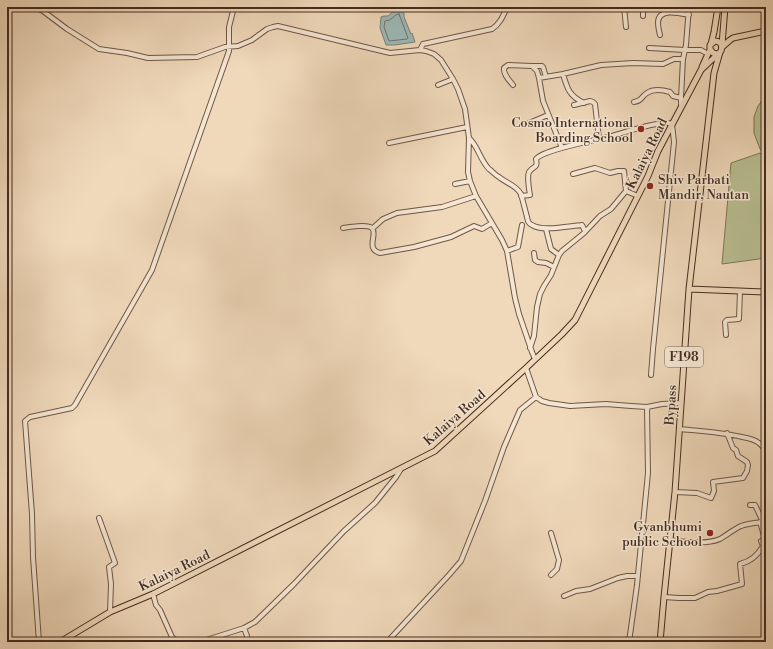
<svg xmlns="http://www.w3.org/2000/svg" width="773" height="649" viewBox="0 0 773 649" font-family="'Libre Bodoni',serif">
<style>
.green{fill:#b8bf91;stroke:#7e7658}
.water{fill:#9cb9b7;stroke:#79817b}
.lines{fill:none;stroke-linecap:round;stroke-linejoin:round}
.shore{stroke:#70726c;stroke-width:1}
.minor-casing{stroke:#6f5747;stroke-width:6}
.major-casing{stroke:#442c20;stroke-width:7}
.minor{stroke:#f5e6d3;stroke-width:4}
.major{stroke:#f0d9bb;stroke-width:5}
.poi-dot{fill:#8f2418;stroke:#f5e6d3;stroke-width:1.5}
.labels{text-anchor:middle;stroke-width:3;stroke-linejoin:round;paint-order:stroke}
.shield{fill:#f5e6d3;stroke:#796456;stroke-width:1}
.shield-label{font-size:12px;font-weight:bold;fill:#442c20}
.poi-label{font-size:13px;fill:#442c20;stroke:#f5e6d3;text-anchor:end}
.street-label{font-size:13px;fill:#442c20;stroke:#f5e6d3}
</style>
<rect width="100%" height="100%" fill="#f0d9bb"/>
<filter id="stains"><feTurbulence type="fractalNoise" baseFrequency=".005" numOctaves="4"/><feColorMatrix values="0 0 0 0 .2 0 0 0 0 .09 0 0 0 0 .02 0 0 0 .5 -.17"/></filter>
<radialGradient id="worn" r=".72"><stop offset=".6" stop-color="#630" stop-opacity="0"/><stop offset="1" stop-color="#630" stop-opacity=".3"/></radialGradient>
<!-- green -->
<path class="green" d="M766 95V156L760 149 754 133V117L758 106Z
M760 153 766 158V258L722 264 731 163Z"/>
<!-- water -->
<path class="water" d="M399 10 404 13V17L411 34 412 33 415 42 395 45H386L380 28 381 17 384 16H388L394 11Z"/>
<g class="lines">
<!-- shore -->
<path class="shore" d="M399 14 408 38 407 39 389 41 384 27 385 21C387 20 389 21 391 19 394 17 395 14 399 14Z"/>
<!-- minor casing -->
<g class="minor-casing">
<path id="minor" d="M34 7 43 11 67 29 99 49 127 53 148 58 197 57 225 47 238 46 252 40 267 29 273 27 278 26 390 53 420 50 426 51 434 54 441 60 453 79 458 89 465 109 469 138 468 172 470 181 476 196 502 240 507 251 515 298 519 314 532 352 535 359
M624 7 626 27
M643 7V16
M762 7 766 19
M660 35C659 31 658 26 658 22 659 8 679 13 689 15
M649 48 685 50H701L708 54
M420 50 423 44 492 29C500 24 503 16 507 7
M533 66H542L543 67 546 77
M563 74C567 88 569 96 584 103
M539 78 543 101 562 148
M438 85 453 79
M513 85C509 80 503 74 504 68L508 65 532 66 537 71 539 78 563 74 601 65 633 63 663 64 674 59H683L686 45 689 7
M634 102C644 100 640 97 647 93 653 89 663 90 670 92L673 96 681 98
M574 105 590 101 593 102 595 104 599 139
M681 107V98L683 59
M529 123 548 115
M469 138C478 146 480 160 489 169 492 171 495 175 499 177 506 183 516 185 521 194L528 221C529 223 529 224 532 225 542 232 569 226 582 225L585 231
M389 143 467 127
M573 174 595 168 610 173 618 171H624L626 191
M455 184 470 181
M521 196 530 195C529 190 527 176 529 172 534 165 538 169 536 159 544 149 598 140 612 136 629 131 646 125 663 123 666 122 669 123 672 124L674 142 653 349 651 375
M343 228C348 227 368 224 372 228 378 234 365 249 380 253L414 247 451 237 474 226 482 229 492 223
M373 228 383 219 397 213 442 207 476 196
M546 229 551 249 559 255
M507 251 515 248 518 247 522 225
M534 253 535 260 538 262 546 263 554 267
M726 335 725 322 727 320 739 319 740 291
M530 348 534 336 537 307 540 294 544 286 551 275 559 255 562 251 584 233 600 216 611 209 626 191 638 196
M526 368 536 397 542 401 549 403 570 406 606 404 631 406 647 407 662 404 681 403
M679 429C700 431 721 432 742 437 748 438 754 439 759 443 763 446 765 449 766 454
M675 492 697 493 711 498 714 491 713 482 743 478 747 471 748 465 747 462 738 456 736 450 733 448 727 433
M750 505H755L756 507 763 522
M99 518 115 563 109 567 111 584 110 612
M760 522 765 539
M551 533 559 560 557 569 551 575
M670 540C684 542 706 545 720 539 727 535 734 529 741 526 750 523 758 523 766 521
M153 594 156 605 160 610 172 637 178 642
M564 596 576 591 590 589 618 578 627 576H638
M664 597 679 598H695L708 592 717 591 742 584 740 564C751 561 757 556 763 546L761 541 766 539
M244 628 247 636V642
M39 642 33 557 32 514 25 421 30 417 72 408 75 405 152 270 229 51V27L234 7
M200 642 244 628 255 622 294 584 310 567 344 531 375 503 396 477 401 469
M387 642 449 575 461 561 485 501 504 447 520 410 536 397
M629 642 637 585 648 473 647 407"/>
</g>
<!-- major casing -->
<g class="major-casing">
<path id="major" d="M711 44 714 32 718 7
M722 45 725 7
M722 47 730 40 733 38 766 31
M702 67 708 54 710 50
M689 289 766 292
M60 642 110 612 153 594 435 451 526 368 562 334 575 320 648 176 658 151 701 70 721 51C723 45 720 41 715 41L710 45V49L713 53 717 54
M660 642 664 597 675 492 689 289 714 73 720 52"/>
</g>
<!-- minor -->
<use href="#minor" class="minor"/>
<!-- major -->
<use href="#major" class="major"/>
</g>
<!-- markers -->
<g class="poi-dot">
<circle cx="641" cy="129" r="4"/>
<circle cx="650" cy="186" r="4"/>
<circle cx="710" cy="533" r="4"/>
</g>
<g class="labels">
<!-- shield labels -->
<rect class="shield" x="665" y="347" width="38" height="20" rx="3"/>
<g class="shield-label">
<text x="684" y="361">F198</text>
</g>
<!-- poi labels -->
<g class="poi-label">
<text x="633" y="127">Cosmo International<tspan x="633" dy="15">Boarding School</tspan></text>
<text x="658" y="184" text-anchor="start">Shiv Parbati<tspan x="658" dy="15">Mandir, Nautan</tspan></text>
<text x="702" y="531">Gyanbhumi<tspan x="702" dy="15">public School</tspan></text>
</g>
<!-- street labels -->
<g class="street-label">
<text transform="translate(646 153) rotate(-64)" y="5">Kalaiya Road</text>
<text transform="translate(670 405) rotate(-86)" y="5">Bypass</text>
<text transform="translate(454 417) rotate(-41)" y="5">Kalaiya Road</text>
<text transform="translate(174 570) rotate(-26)" y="5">Kalaiya Road</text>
</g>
</g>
<!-- margin -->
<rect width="773" height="649" fill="none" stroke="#f0d9bb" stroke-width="24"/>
<rect x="8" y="8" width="757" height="633" fill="none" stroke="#442c20" stroke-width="2"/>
<rect x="12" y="12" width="749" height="625" fill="none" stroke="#442c20"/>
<rect width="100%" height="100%" filter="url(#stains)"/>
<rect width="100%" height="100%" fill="url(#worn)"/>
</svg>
